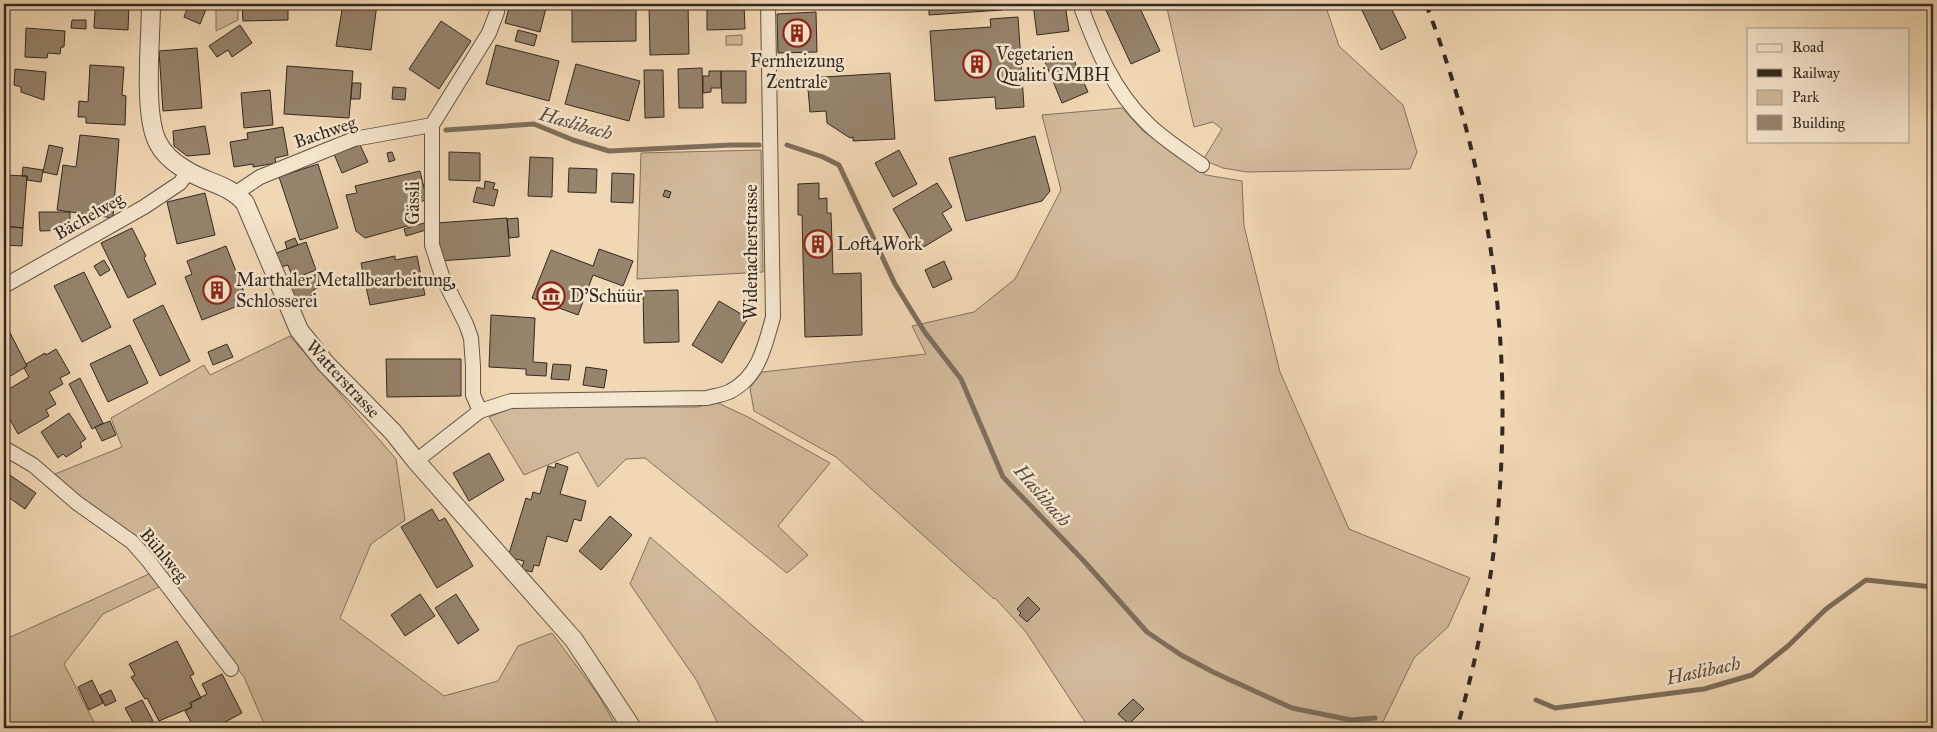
<svg xmlns="http://www.w3.org/2000/svg" width="1937" height="732" viewBox="0 0 1937 732" font-family="'IM FELL Great Primer',serif">
<style>
.green{fill:#d1ba9b;stroke:#82715e}
.lines{fill:none;stroke-linecap:round;stroke-linejoin:round}
.stream{stroke:#7e6e5b;stroke-width:5}
.building{fill:#96846d;stroke:#332821}
.minor-casing{stroke:#625446;stroke-width:16}
.tertiary-casing{stroke:#625446;stroke-width:20}
.minor{stroke:#f6e6ce;stroke-width:14}
.tertiary{stroke:#f6e6ce;stroke-width:18}
.rail{stroke:#332821;stroke-width:4;stroke-dasharray:9 9;stroke-linecap:butt}
.labels{text-anchor:middle;stroke-width:5;stroke-linejoin:round;paint-order:stroke}
.poi-label{font-size:18px;fill:#332821;stroke:#f6e6ce;text-anchor:start}
.street-label{font-size:18px;fill:#332821;stroke:#f6e6ce}
.water-label{font-size:19px;font-style:italic;fill:#584b3e;stroke:#f6e6ce}
</style>
<rect width="100%" height="100%" fill="#f1d8b4"/>
<filter id="stains"><feTurbulence type="fractalNoise" baseFrequency=".004" numOctaves="4"/><feColorMatrix values="0 0 0 0 .2 0 0 0 0 .09 0 0 0 0 .02 0 0 0 .5 -.17"/></filter>
<radialGradient id="worn" r=".72"><stop offset=".6" stop-color="#630" stop-opacity="0"/><stop offset="1" stop-color="#630" stop-opacity=".3"/></radialGradient>
<!-- green -->
<path class="green" d="M216 4H238V20L216 31Z
M1166 4H1325L1339 46 1403 105 1417 152 1410 169 1247 172 1223 168 1203 160 1222 129 1213 122 1194 127Z
M742 35V45H726V36Z
M1122 108 1143 131 1206 175 1242 181 1244 226 1280 372 1349 529 1470 578 1448 627 1414 658 1380 728H1089L1026 632 995 598 994 599 836 457 754 411 750 388 762 372 926 354 912 326 974 312 1015 279 1061 190 1042 115Z
M761 150 763 272 637 279 641 153Z
M290 336 396 459 405 520 371 544 340 618 444 696 498 681 518 646 552 633 599 696 617 728H266L244 677 142 546 80 501 55 474 122 447 111 418 204 365 210 375Z
M716 402 748 417 830 463 778 526 808 555 787 573 645 458 626 459 598 487 578 452 524 475 489 417 514 407H697Z
M650 537 871 728H720L697 681 630 584Z
M149 574 161 586 103 614 64 664 97 728H4V640Z"/>
<g class="lines">
<!-- stream -->
<path class="stream" d="M446 130 534 124 573 140 609 151 731 145H759
M787 145 823 157 839 165 895 284 924 331 961 379 1003 477 1083 560 1147 632 1181 655 1213 672 1292 708 1351 720 1375 718
M1536 700 1555 708 1704 689 1752 675 1788 646 1826 609 1866 580 1933 587"/>
</g>
<!-- building -->
<path class="building" d="M100 4H129L128 30 94 28 95 10H100Z
M189 4H208L200 24 184 17Z
M242 4H288V20L243 21Z
M343 4H377L371 50 336 46Z
M394 4H471V6L394 7Z
M510 4H547L540 32 505 23Z
M572 4H636V41L572 42Z
M649 4H688L689 54 650 55Z
M707 4H744L745 29 707 30Z
M929 4H1002V10L929 15Z
M1033 4H1065L1069 31 1037 35Z
M1108 4H1138L1160 51 1131 64 1104 6Z
M1359 4H1389L1406 38 1381 50Z
M816 12 817 52 778 53 777 14Z
M1018 17 1024 107 996 109 995 97 935 101 930 31 991 27 990 19Z
M72 20H86V29L71 28Z
M441 21 471 41 439 89 409 69Z
M240 25 252 43 232 57 228 50 217 57 209 46Z
M26 28 65 31 64 47H61L60 54 48 53 47 58 25 57Z
M518 30 537 35 534 46 515 41Z
M496 45 559 61 549 101 486 84Z
M197 48 202 108 163 111 159 51Z
M1070 51 1088 92 1062 103 1045 62Z
M576 64 640 81 629 121 565 104Z
M90 65 124 67 122 95 126 96 125 125 86 123V117H78L79 101 88 102Z
M287 66 353 71 349 118 284 114Z
M702 68 703 108H679L678 69Z
M15 69 46 72 44 100 21 92V87L14 85Z
M644 70H663L664 117 645 118Z
M709 71H721V88H711V92L703 93V76H709Z
M721 71H746V103H722Z
M890 73 895 139 853 141V137L850 138 827 123 826 111 810 112 807 78Z
M352 83H361L360 99H351Z
M393 87 406 88 405 100 392 99Z
M270 90 273 125 244 128 241 93Z
M205 126 210 154 187 156 174 146 173 131Z
M283 127 288 155 275 158 276 163 253 167V164L234 167 230 142 248 139 247 133Z
M80 135 119 139 113 218 57 210 63 165 76 167Z
M1035 136 1050 191 1042 201 966 221 949 158Z
M49 145 63 148 57 175 43 172Z
M360 145 368 162 342 173 334 154Z
M899 150 917 184 893 197 875 163Z
M392 152 395 160 389 162 387 153Z
M449 152 480 153V181L449 180Z
M530 157 553 158 552 197 528 196Z
M318 164 338 228 300 240 279 177Z
M23 167 43 170 41 182 27 180V176H22Z
M569 168 597 169 596 193 568 192Z
M420 171 427 200 413 203 418 223 365 238 356 231 346 195 357 193 355 186Z
M612 173 634 174 633 203 611 202Z
M4 175 27 176 23 228 4 226Z
M485 181 495 183 493 189 498 190 494 206 473 202 477 187 484 189Z
M819 183V199L827 198V213H831L833 274 861 273 862 335 805 337 802 215H798V184Z
M937 183 952 207 942 213 952 230 917 251 893 209Z
M665 190 671 192 669 198 663 196Z
M205 193 215 235 177 244 167 202Z
M39 212H70V230L40 231Z
M507 218 510 256 439 261 436 223Z
M518 218 519 237 509 238 507 219Z
M424 223 426 230 406 236 404 229Z
M4 226 23 228 22 246 4 245Z
M132 228 146 256 144 258 156 284 128 298 101 243Z
M295 238 298 245 287 249 285 242Z
M306 242 316 270 293 279 288 265 281 267 276 253Z
M226 246 248 302 202 320 185 277 192 274 187 261Z
M599 249 633 261 623 286 593 275 578 315 532 298 551 250 593 266Z
M395 256V260L417 256 425 295 370 305 361 263Z
M104 260 110 270 100 276 94 266Z
M944 261 952 279 933 288 925 270Z
M84 272 111 327 82 342 54 286Z
M317 274 322 286 313 290 315 294 296 302 289 285Z
M678 290 679 342 644 343 643 291Z
M719 301 748 318 722 363 692 345Z
M163 305 190 361 160 376 133 320Z
M491 315 535 318 533 362 547 363 546 376 526 375V369L489 367Z
M4 321 27 366 4 380Z
M227 344 233 357 213 365 208 352Z
M130 345 148 383 108 402 90 364Z
M56 349 70 373 60 378 63 384 49 392 56 404 46 410 49 416 18 434 4 409V392L29 377 24 368 27 366 26 364 45 353 46 355Z
M386 359H461V396L387 397Z
M553 364 571 365 569 380 551 379Z
M586 367 607 370 604 388 583 385Z
M80 378 103 423 92 429 69 384Z
M69 413 86 439 80 443 82 447 66 457 63 454 58 458 41 432Z
M110 421 116 435 102 441 95 427Z
M489 453 504 480 469 501 453 473Z
M556 463 568 467 560 494 586 501 581 521 574 519 567 542 547 536 539 566 534 565 532 572 521 569 524 561 508 557 526 498 531 500 533 492 540 494 548 466 555 468Z
M4 471 36 493 25 509 4 494Z
M432 509 439 521 445 518 473 566 437 588 401 527Z
M610 516 632 535 601 570 579 551Z
M420 594 435 616 405 636 391 615Z
M456 594 479 630 458 644 435 608Z
M1028 597 1040 609 1027 622 1019 615 1021 613 1017 609Z
M177 641 194 674 190 676 201 698 190 703 192 707 159 721 147 698 145 699 131 677 135 675 129 664Z
M222 674 242 713 214 728H194L185 711 192 707 190 703 207 694 202 684Z
M92 680 103 703 89 710 78 687Z
M111 690 116 701 105 706 100 695Z
M1133 699 1144 709 1129 724 1118 714Z
M142 700 153 721 136 728 125 708Z"/>
<g class="lines">
<!-- minor casing -->
<g class="minor-casing">
<path id="minor" d="M1080 4C1096 48 1113 90 1147 123 1163 139 1184 152 1202 165
M236 193 260 177 354 139 432 125
M4 286 144 207 180 183 188 172
M480 411 473 395V366L471 338 466 324 442 276 432 245V125L489 33 497 12V4
M4 448 33 465 77 503 132 542 147 559 231 669
M416 461 480 411 511 401 707 398C714 396 722 395 729 392 759 377 765 346 773 317L768 4"/>
</g>
<!-- tertiary casing -->
<g class="tertiary-casing">
<path id="tertiary" d="M151 4C151 38 143 111 157 141 163 154 174 163 186 170 206 183 229 184 245 203L299 330 326 364 393 432 416 461 574 640 632 728"/>
</g>
<!-- minor -->
<use href="#minor" class="minor"/>
<!-- tertiary -->
<use href="#tertiary" class="tertiary"/>
<!-- rail -->
<path class="rail" d="M1426 4C1516 238 1527 487 1457 728"/>
</g>
<!-- icons -->
<defs>
<g id="building-ring" transform="scale(1.4375)"><circle r="9.5" fill="#f6e6ce" stroke="#8f2418" stroke-width="1.5"/><path d="M-4-6H4V6H1V3H-1V6H-4ZM-2.5-4.3h1.7v1.8h-1.7ZM.8-4.3h1.7v1.8H.8ZM-2.5-1h1.7V.8h-1.7ZM.8-1h1.7V.8H.8Z" fill="#8f2418"/></g>
<g id="museum-ring" transform="scale(1.4375)"><circle r="9.5" fill="#f6e6ce" stroke="#8f2418" stroke-width="1.5"/><path d="M0-6L6-3V-2H-6V-3ZM-5-1h2V3h-2ZM-1-1h2V3h-2ZM3-1h2V3H3ZM-6 4H6V6H-6Z" fill="#8f2418"/></g>
</defs>
<g fill-rule="evenodd">
<use href="#building-ring" x="797" y="33"/>
<use href="#building-ring" x="977" y="64"/>
<use href="#building-ring" x="818" y="244"/>
<use href="#building-ring" x="217" y="290"/>
<use href="#museum-ring" x="551" y="296"/>
</g>
<g class="labels">
<!-- poi labels -->
<g class="poi-label">
<text x="996" y="60">Vegetarien<tspan x="996" dy="21">Qualiti GMBH</tspan></text>
<text x="797" y="67" text-anchor="middle">Fernheizung<tspan x="797" dy="21">Zentrale</tspan></text>
<text x="837" y="250">Loft4Work</text>
<text x="236" y="286">Marthaler Metallbearbeitung,<tspan x="236" dy="21">Schlosserei</tspan></text>
<text x="570" y="302">D'Schüür</text>
</g>
<!-- street labels -->
<g class="street-label">
<text transform="translate(325 132) rotate(-19)" y="6">Bachweg</text>
<text transform="translate(413 203) rotate(-90)" y="6">Gässli</text>
<text transform="translate(89 216) rotate(-30)" y="6">Bächelweg</text>
<text transform="translate(751 252) rotate(-90)" y="6">Widenacherstrasse</text>
<text transform="translate(343 379) rotate(47)" y="6">Watterstrasse</text>
<text transform="translate(164 555) rotate(50)" y="6">Bühlweg</text>
</g>
<!-- water labels -->
<g class="water-label">
<text transform="translate(576 123) rotate(16)" y="7">Haslibach</text>
<text transform="translate(1043 495) rotate(49)" y="7">Haslibach</text>
<text transform="translate(1703 670) rotate(-12)" y="7">Haslibach</text>
</g>
</g>
<!-- margin -->
<rect width="1937" height="732" fill="none" stroke="#f1d8b4" stroke-width="20"/>
<rect x="5" y="5" width="1927" height="722" fill="none" stroke="#332821" stroke-width="2.5"/>
<rect x="10" y="10" width="1917" height="712" fill="none" stroke="#332821"/>
<!-- legend -->
<rect x="1747" y="28" width="162" height="115" fill="#f6e6ce" stroke="#a89a89"/>
<rect x="1757" y="44" width="25" height="8" fill="#f6e6ce" stroke="#a89a89"/>
<text x="1792" y="52" font-size="15" fill="#332821">Road</text>
<rect x="1757" y="69" width="25" height="8" fill="#332821" stroke="#a89a89"/>
<text x="1792" y="78" font-size="15" fill="#332821">Railway</text>
<rect x="1757" y="90" width="25" height="15" fill="#d1ba9b" stroke="#a89a89"/>
<text x="1792" y="102" font-size="15" fill="#332821">Park</text>
<rect x="1757" y="115" width="25" height="15" fill="#96846d" stroke="#a89a89"/>
<text x="1792" y="128" font-size="15" fill="#332821">Building</text>
<rect width="100%" height="100%" filter="url(#stains)"/>
<rect width="100%" height="100%" fill="url(#worn)"/>
</svg>
